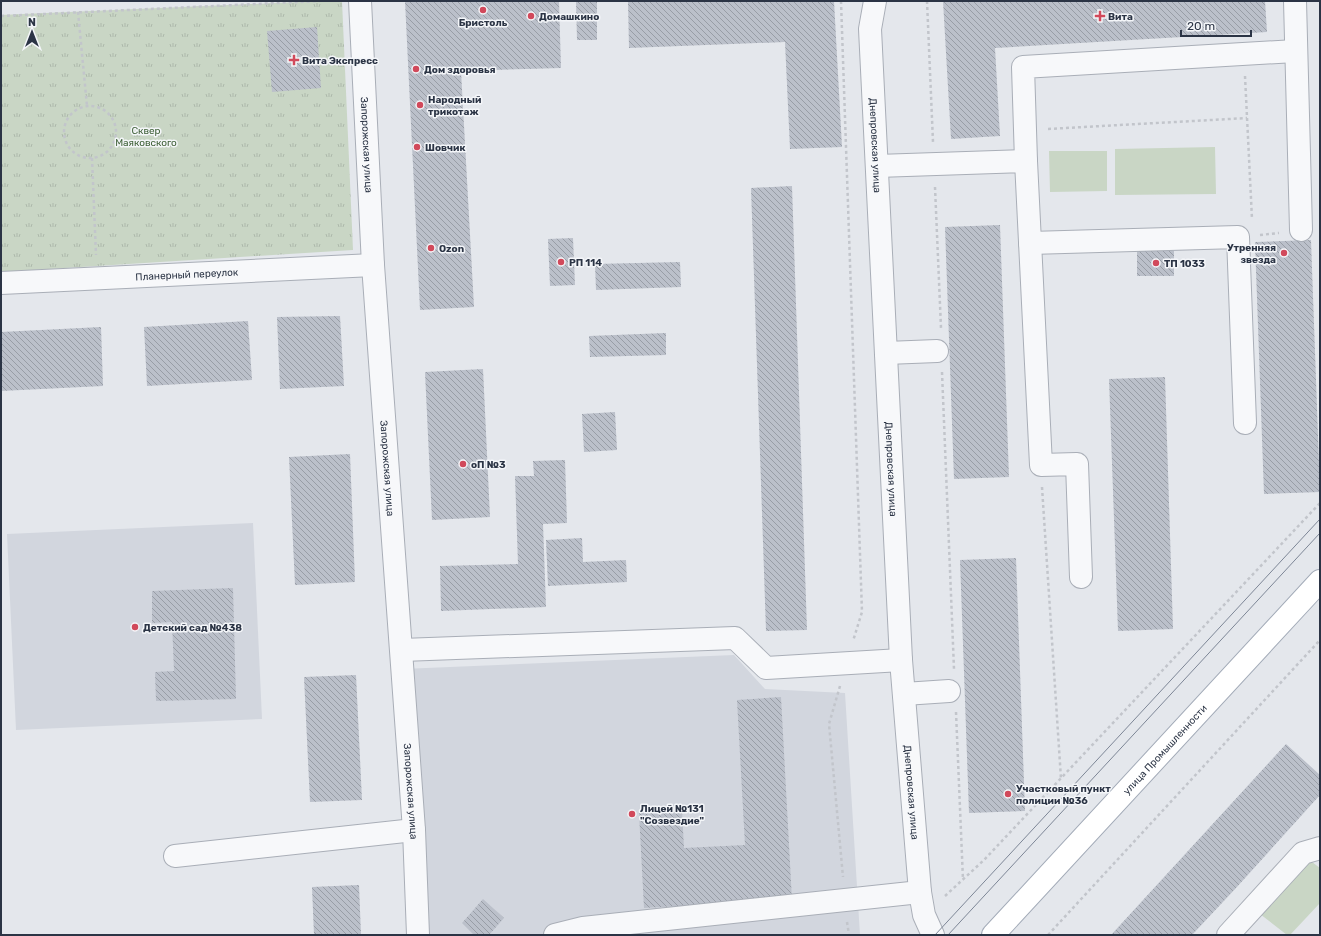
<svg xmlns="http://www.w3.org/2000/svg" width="1321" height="936" viewBox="0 0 1321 936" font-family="Rubik,sans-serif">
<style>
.built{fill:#d2d6de}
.park{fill:url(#park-tufts)}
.garden{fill:#c9d6c5}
.building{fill:url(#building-back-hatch)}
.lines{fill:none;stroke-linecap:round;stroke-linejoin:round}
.minor-casing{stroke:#a9aeb7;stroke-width:24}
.major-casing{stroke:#a3abb8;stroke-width:24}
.path{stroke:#c2c5cb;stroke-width:2.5;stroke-dasharray:3 3;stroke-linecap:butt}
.minor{stroke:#f7f8fa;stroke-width:22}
.major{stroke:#fff;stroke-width:22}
.tram{stroke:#7d8696;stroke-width:1}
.poi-dot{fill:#d1495b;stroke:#f4f6f9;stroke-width:1.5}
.labels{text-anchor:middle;stroke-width:3;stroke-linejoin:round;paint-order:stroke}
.poi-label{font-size:10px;font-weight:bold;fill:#2b3445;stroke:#f4f6f9;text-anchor:start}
.park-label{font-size:10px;fill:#3f6138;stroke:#f4f6f9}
.street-label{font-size:10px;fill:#2b3445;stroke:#f4f6f9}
</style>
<defs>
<pattern id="park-tufts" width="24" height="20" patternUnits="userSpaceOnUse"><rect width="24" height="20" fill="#c9d6c5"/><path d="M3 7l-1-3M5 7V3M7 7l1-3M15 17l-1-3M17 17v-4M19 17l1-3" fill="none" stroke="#adb8ab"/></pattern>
<pattern id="building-back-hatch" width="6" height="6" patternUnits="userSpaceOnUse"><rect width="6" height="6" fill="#bbc0ca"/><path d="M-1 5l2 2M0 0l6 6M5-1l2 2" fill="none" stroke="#989da6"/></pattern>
</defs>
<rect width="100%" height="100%" fill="#e4e7ec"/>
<!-- built -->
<path class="built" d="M253 523 262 719 16 730 7 534Z
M734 655 765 689 845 693 860 935H418L402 669Z"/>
<!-- park -->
<path class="park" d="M320 1H342L353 250 1 272V15Z"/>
<!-- garden -->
<path class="garden" d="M1215 147 1216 194 1115 195V149Z
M1049 151H1107V191L1050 192Z
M1308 859 1320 868V903L1290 935H1287L1260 914Z"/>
<!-- building -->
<path class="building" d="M405 1H559L561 68 461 71 474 307 420 310Z
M576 1H597V40H577Z
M628 1H834L842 147 790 149 785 42 629 48Z
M943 1H1265L1267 32 995 48 1000 136 951 139Z
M317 27 321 88 272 92 267 31Z
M792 186 807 630 766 631 751 188Z
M1000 225 1009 477 954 479 945 227Z
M573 238 575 285 550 286 548 239Z
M1311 240 1320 492 1264 494 1255 242Z
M1137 250 1174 251V276H1137Z
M680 262 681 287 596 290 595 264Z
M340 316 344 386 280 389 277 317Z
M248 321 252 380 147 386 144 327Z
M101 327 103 386 1 391V332Z
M666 333V355L590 357 589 336Z
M483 369 490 517 432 520 425 372Z
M1165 377 1173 629 1118 631 1109 379Z
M615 412 617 450 584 452 582 414Z
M350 454 355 582 295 585 289 457Z
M565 460 567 523 543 524 546 607 441 611 440 566 518 564 515 476H534L533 461Z
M582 538 583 562 626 560 627 582 548 586 546 540Z
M1016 558 1025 811 969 813 960 560Z
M233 588 236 699 156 701 155 672 174 671 172 622 152 623V591Z
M356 675 362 800 310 802 304 677Z
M781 697 792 900 644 908 639 813 682 811 684 848 745 845 737 700Z
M1286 744 1320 775V795L1236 888 1192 935H1111Z
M359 885 361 935H314L312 887Z
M483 899 504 918 489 935H474L462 923Z"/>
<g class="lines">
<!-- minor casing -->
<g class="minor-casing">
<g id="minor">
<path id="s1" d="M360 1 373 265 414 830 418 935"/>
<path id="s2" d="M875 1 870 29 901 660 920 892 924 915 933 935"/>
<path d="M1295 1 1301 230"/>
<path d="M1026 161 1023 67 1295 51"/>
<path d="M877 166 1026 161 1041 465 1077 464 1081 577"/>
<path d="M1030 243 1238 237 1245 423"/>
<path id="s3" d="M1 283 373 265"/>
<path d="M886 353 937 351"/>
<path d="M402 650 735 638 766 668 901 660"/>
<path d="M904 694 949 691"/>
<path d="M175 856 414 830"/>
<path d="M555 935 583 928 920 892"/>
<path d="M1228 935 1303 853 1320 848"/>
</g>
</g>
<!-- major casing -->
<g class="major-casing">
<g id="major">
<path id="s4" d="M993 935 1320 581"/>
</g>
</g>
<!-- path -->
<path class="path" d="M841 1 862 612 853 641
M927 1 933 142
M78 12 87 106
M1 16 320 1
M1245 76 1252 219
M64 132a26 26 0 1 1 52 0a26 26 0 1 1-52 0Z
M1048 129 1247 118
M92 158 96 255
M935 187 941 328
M1260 235 1279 233
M942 372 954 669
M1042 487 1061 779
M840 686 829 724 843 877
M956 712 963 880
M945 896 984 860 1320 503
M847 922 849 935
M1048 935 1320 640"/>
<!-- minor -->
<use href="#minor" class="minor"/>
<!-- major -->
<use href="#major" class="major"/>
<!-- tram -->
<path class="tram" d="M935 935 1320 519
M948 935 1320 533"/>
</g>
<!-- markers -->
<g class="poi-dot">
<circle cx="483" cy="10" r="4"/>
<circle cx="531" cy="16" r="4"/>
<path d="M1098 10h4v4h4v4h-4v4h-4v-4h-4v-4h4z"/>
<path d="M292 54h4v4h4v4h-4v4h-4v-4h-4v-4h4z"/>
<circle cx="416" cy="69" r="4"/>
<circle cx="420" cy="105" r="4"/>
<circle cx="417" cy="147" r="4"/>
<circle cx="431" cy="248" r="4"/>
<circle cx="1284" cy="253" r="4"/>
<circle cx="561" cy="262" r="4"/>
<circle cx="1156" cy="263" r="4"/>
<circle cx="463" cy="464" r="4"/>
<circle cx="135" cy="627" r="4"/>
<circle cx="1008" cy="794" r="4"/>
<circle cx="632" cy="814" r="4"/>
</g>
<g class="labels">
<!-- poi labels -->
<g class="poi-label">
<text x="539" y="20">Домашкино</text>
<text x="1108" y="20">Вита</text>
<text x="483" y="26" text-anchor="middle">Бристоль</text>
<text x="302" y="64">Вита Экспресс</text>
<text x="424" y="73">Дом здоровья</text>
<text x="428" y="103">Народный<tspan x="428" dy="12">трикотаж</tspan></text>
<text x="425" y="151">Шовчик</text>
<text x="1276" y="251" text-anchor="end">Утренняя<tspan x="1276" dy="12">звезда</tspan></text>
<text x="439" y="252">Ozon</text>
<text x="569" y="266">РП 114</text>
<text x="1164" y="267">ТП 1033</text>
<text x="471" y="468">оП №3</text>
<text x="143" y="631">Детский сад №438</text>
<text x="1016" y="792">Участковый пункт<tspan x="1016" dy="12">полиции №36</tspan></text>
<text x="640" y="812">Лицей №131<tspan x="640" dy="12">"Созвездие"</tspan></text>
</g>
<!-- park labels -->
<g class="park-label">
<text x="146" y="134">Сквер<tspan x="146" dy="12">Маяковского</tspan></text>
</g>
<!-- street labels -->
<g class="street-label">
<text dy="4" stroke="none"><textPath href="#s1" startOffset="144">Запорожская улица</textPath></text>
<text dy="4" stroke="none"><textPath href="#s2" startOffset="145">Днепровская улица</textPath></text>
<text dy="4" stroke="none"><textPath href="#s3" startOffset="186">Планерный переулок</textPath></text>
<text dy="4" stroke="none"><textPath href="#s1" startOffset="468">Запорожская улица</textPath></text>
<text dy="4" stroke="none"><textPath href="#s2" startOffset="469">Днепровская улица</textPath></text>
<text dy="4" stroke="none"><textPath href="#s4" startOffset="253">улица Промышленности</textPath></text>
<text dy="4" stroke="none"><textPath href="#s1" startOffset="792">Запорожская улица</textPath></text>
<text dy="4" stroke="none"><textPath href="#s2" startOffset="793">Днепровская улица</textPath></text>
</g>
</g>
<!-- border -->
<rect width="1321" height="936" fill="none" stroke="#2b3445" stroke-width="4"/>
<!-- north arrow -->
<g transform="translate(32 32)" stroke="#f4f6f9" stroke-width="3" paint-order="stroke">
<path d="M0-3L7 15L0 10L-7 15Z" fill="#2b3445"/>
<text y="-6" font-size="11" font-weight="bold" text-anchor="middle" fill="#2b3445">N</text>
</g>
<!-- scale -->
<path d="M1181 30v6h70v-6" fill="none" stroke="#2b3445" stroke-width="2"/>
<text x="1187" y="30" font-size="12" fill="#2b3445" stroke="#f4f6f9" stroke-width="3" paint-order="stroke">20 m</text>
</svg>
